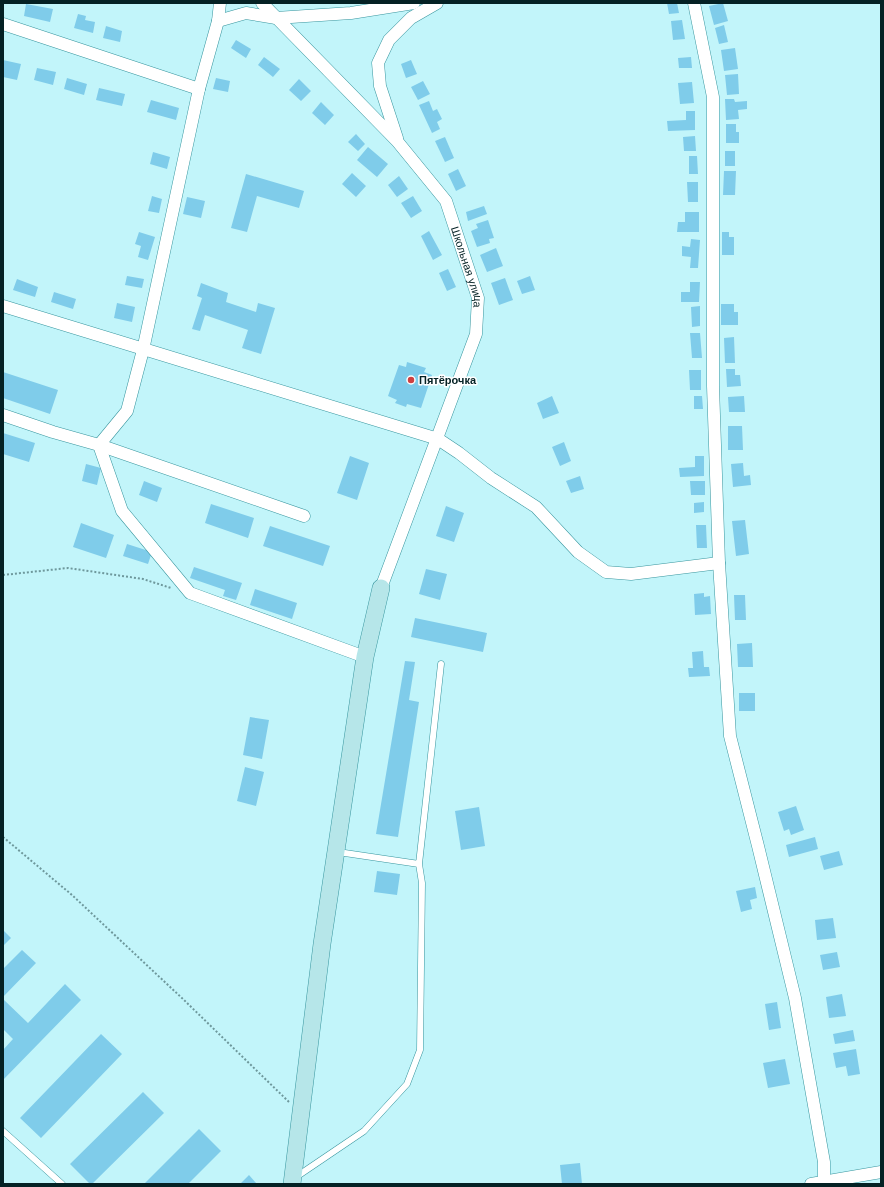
<svg xmlns="http://www.w3.org/2000/svg" width="884" height="1187" viewBox="0 0 884 1187" font-family="Arial,sans-serif">
<style>
.building{fill:#7fccea}
.lines{fill:none;stroke-linecap:round;stroke-linejoin:round}
.lane-casing{stroke:#38969f;stroke-width:7}
.street-casing{stroke:#38969f;stroke-width:13}
.secondary-casing{stroke:#38969f;stroke-width:18}
.path{stroke:#6e989c;stroke-width:2;stroke-dasharray:2 2;stroke-linecap:butt}
.lane{stroke:#fff;stroke-width:6}
.street{stroke:#fff;stroke-width:12}
.secondary{stroke:#b6e6e9;stroke-width:17}
.poi-dot{fill:#ce3f41;stroke:#fff;stroke-width:1.5}
.labels{text-anchor:middle;stroke-width:3;stroke-linejoin:round;paint-order:stroke}
.street-label{font-size:11px;fill:#042124;stroke:#fff}
.poi-label{font-size:11px;font-weight:bold;fill:#042124;stroke:#fff;text-anchor:start}
</style>
<rect width="100%" height="100%" fill="#c2f5fa"/>
<!-- building -->
<path class="building" d="M667 3H677L679 13 669 14Z
M723 3 728 21 714 25 709 6Z
M26 4 53 9 50 22 24 16Z
M78 14 86 16 85 20 95 22 93 33 74 28Z
M682 20 685 39 673 40 671 21Z
M724 25 728 42 719 44 715 28Z
M106 26 122 31 120 42 103 38Z
M236 40 251 49 246 58 231 48Z
M735 48 738 69 724 71 721 50Z
M264 57 280 69 273 77 258 65Z
M691 57 692 68H679L678 58Z
M3 60 21 64 17 80 3 77Z
M411 60 417 74 406 78 401 64Z
M37 68 56 72 53 85 34 80Z
M738 74 739 94 727 95 725 75Z
M67 78 87 84 84 95 64 89Z
M216 78 230 81 228 92 213 89Z
M299 79 311 91 301 101 289 90Z
M423 81 430 94 418 100 411 87Z
M692 82 694 103 680 104 678 83Z
M99 88 125 94 122 106 96 100Z
M725 99H734L735 102 747 101V109L738 110 739 119 726 120Z
M151 100 179 108 176 120 147 112Z
M429 101 433 111 437 109 442 119 437 122 440 129 432 133 419 105Z
M321 102 334 115 325 125 312 113Z
M686 111H695V130L668 131 667 121 686 120Z
M726 124H736V132H739V143H726Z
M356 134 365 144 358 151 348 142Z
M695 136 696 151H684L683 137Z
M445 137 454 158 445 162 435 141Z
M368 147 388 164 377 177 357 160Z
M725 151H735V166H725Z
M153 152 170 157 167 169 150 164Z
M689 156H697L698 174H689Z
M458 169 466 186 456 191 448 174Z
M724 171H736L735 195H723Z
M352 173 366 186 356 197 342 184Z
M246 174 304 191 299 208 257 196 247 232 231 228Z
M399 176 408 189 397 197 388 185Z
M687 182H698V202H688Z
M152 196 162 199 159 213 148 211Z
M413 196 422 211 411 218 401 203Z
M187 197 205 201 201 218 183 214Z
M484 206 487 214 468 221 466 212Z
M685 212H699V232H677L678 222H685Z
M488 220 494 238 489 239 490 243 477 247 471 231 478 228 476 224Z
M429 231 442 255 433 260 421 236Z
M139 232 155 237 148 260 138 257 141 246 135 244Z
M722 232H729V237H734V255H722Z
M691 239 700 240 698 268H690L691 257 682 256V246L690 247Z
M496 248 503 266 487 272 480 255Z
M448 269 456 287 447 291 439 273Z
M127 276 144 279 142 288 125 285Z
M530 276 535 290 522 294 517 281Z
M505 278 513 300 499 305 491 283Z
M17 279 38 287 35 297 13 290Z
M690 282H700L699 302H681V292H690Z
M201 283 228 293 226 302 256 312 258 303 275 308 261 354 242 348 248 330 205 315 200 331 192 329 202 298 197 296Z
M54 292 76 299 73 309 51 302Z
M117 303 135 307 132 322 114 318Z
M721 304H734V312H738V325H721Z
M700 306V326L692 327 691 307Z
M690 333H700L702 358H692Z
M734 337 735 363H725L724 338Z
M407 362 426 368 424 372 432 375 421 408 407 404 406 407 395 403 397 400 388 396 399 365 406 367Z
M726 369H735V375H740L741 386 727 387Z
M689 370H701V390H690Z
M3 372 58 390 50 414 3 398Z
M552 396 559 413 543 419 537 403Z
M694 396H702L703 409H694Z
M744 396 745 412H729L728 397Z
M728 426H742L743 450H728Z
M3 433 35 443 29 462 3 454Z
M564 442 571 461 560 466 552 447Z
M350 456 369 463 357 500 337 493Z
M695 456H704V476L680 477 679 468 695 467Z
M743 463 744 476 750 475 751 485 733 487 731 464Z
M86 464 101 468 97 485 82 481Z
M580 476 584 489 571 493 566 481Z
M144 481 162 488 157 502 139 495Z
M690 481H705V495H691Z
M704 502V512L694 513V503Z
M211 504 254 518 248 538 205 523Z
M446 506 464 513 454 542 436 536Z
M745 520 749 554 736 556 732 521Z
M81 523 114 535 106 558 73 547Z
M696 525H706L707 548H697Z
M270 526 330 546 323 566 263 546Z
M127 544 152 552 148 564 123 556Z
M194 567 242 583 236 600 223 596 225 590 190 578Z
M426 569 447 574 440 600 419 594Z
M255 589 297 603 292 619 250 605Z
M704 593V597L710 596 711 614 695 615 694 594Z
M734 595H745L746 620H735Z
M415 618 487 633 483 652 411 637Z
M752 643 753 667H738L737 644Z
M703 651 704 667H709L710 676 689 677 688 668H693L692 652Z
M405 661 415 662 409 700 419 702 398 837 376 834Z
M739 693H755V711H739Z
M250 717 269 720 262 759 243 755Z
M245 767 264 772 256 806 237 801Z
M796 806 804 830 791 835 789 829 784 831 778 812Z
M479 807 485 846 461 850 455 811Z
M815 837 818 849 789 857 786 845Z
M839 851 843 865 824 870 820 856Z
M377 871 400 874 397 895 374 892Z
M755 887 757 898 750 900 752 909 741 912 736 891Z
M833 918 836 938 817 940 815 920Z
M3 930 11 938 3 946Z
M22 950 36 963 3 997V969Z
M837 952 840 967 823 970 820 955Z
M65 984 81 1000 3 1080V1050L13 1039 3 1029V999L28 1023Z
M842 994 846 1016 829 1018 826 997Z
M777 1002 781 1028 769 1030 765 1004Z
M853 1030 855 1041 835 1044 833 1034Z
M101 1034 122 1054 41 1138 20 1118Z
M856 1049 860 1074 848 1076 846 1066 836 1068 833 1053Z
M785 1059 790 1084 768 1088 763 1063Z
M143 1092 164 1113 92 1184H90L70 1164Z
M199 1129 221 1151 188 1184H144Z
M580 1163 582 1184H562L560 1165Z
M249 1175 257 1184H240Z"/>
<g class="lines">
<!-- lane casing -->
<g class="lane-casing">
<path id="lane" d="M419 864 441 664
M3 1131 62 1184
M296 1177 364 1131 407 1084 420 1050 422 883 419 864 338 852"/>
</g>
<!-- street casing -->
<g class="street-casing">
<g id="street">
<path d="M220 3 218 21 199 89 143 350 127 411 99 445 122 511 190 593 365 657"/>
<path id="s1" d="M262 3 397 141 446 201 478 298 476 334 381 588"/>
<path d="M694 3 713 97V386L719 563 730 736 758 846 795 998 824 1162V1182"/>
<path d="M218 21 246 13 276 18 351 13 414 3"/>
<path d="M3 24 199 89"/>
<path d="M397 138 380 86 378 63 389 40 411 18 437 3"/>
<path d="M3 306 438 439 459 453 491 478 536 507 578 552 606 572 631 574 719 563"/>
<path d="M3 415 53 432 99 445 304 516"/>
<path d="M811 1184 881 1172"/>
</g>
</g>
<!-- secondary casing -->
<g class="secondary-casing">
<path id="secondary" d="M292 1184 322 944 336 851 365 657 381 588"/>
</g>
<!-- path -->
<path class="path" d="M3 575 68 568 143 579 171 588
M3 837 72 895 184 1000 289 1102"/>
<!-- lane -->
<use href="#lane" class="lane"/>
<!-- street -->
<use href="#street" class="street"/>
<!-- secondary -->
<use href="#secondary" class="secondary"/>
</g>
<!-- markers -->
<circle class="poi-dot" cx="411" cy="380" r="4"/>
<g class="labels">
<!-- street labels -->
<g class="street-label">
<text dy="4" stroke="none"><textPath href="#s1" startOffset="340">Школьная улица</textPath></text>
</g>
<!-- poi labels -->
<g class="poi-label">
<text x="419" y="384">Пятёрочка</text>
</g>
</g>
<!-- border -->
<rect width="884" height="1187" fill="none" stroke="#042124" stroke-width="8"/>
</svg>
